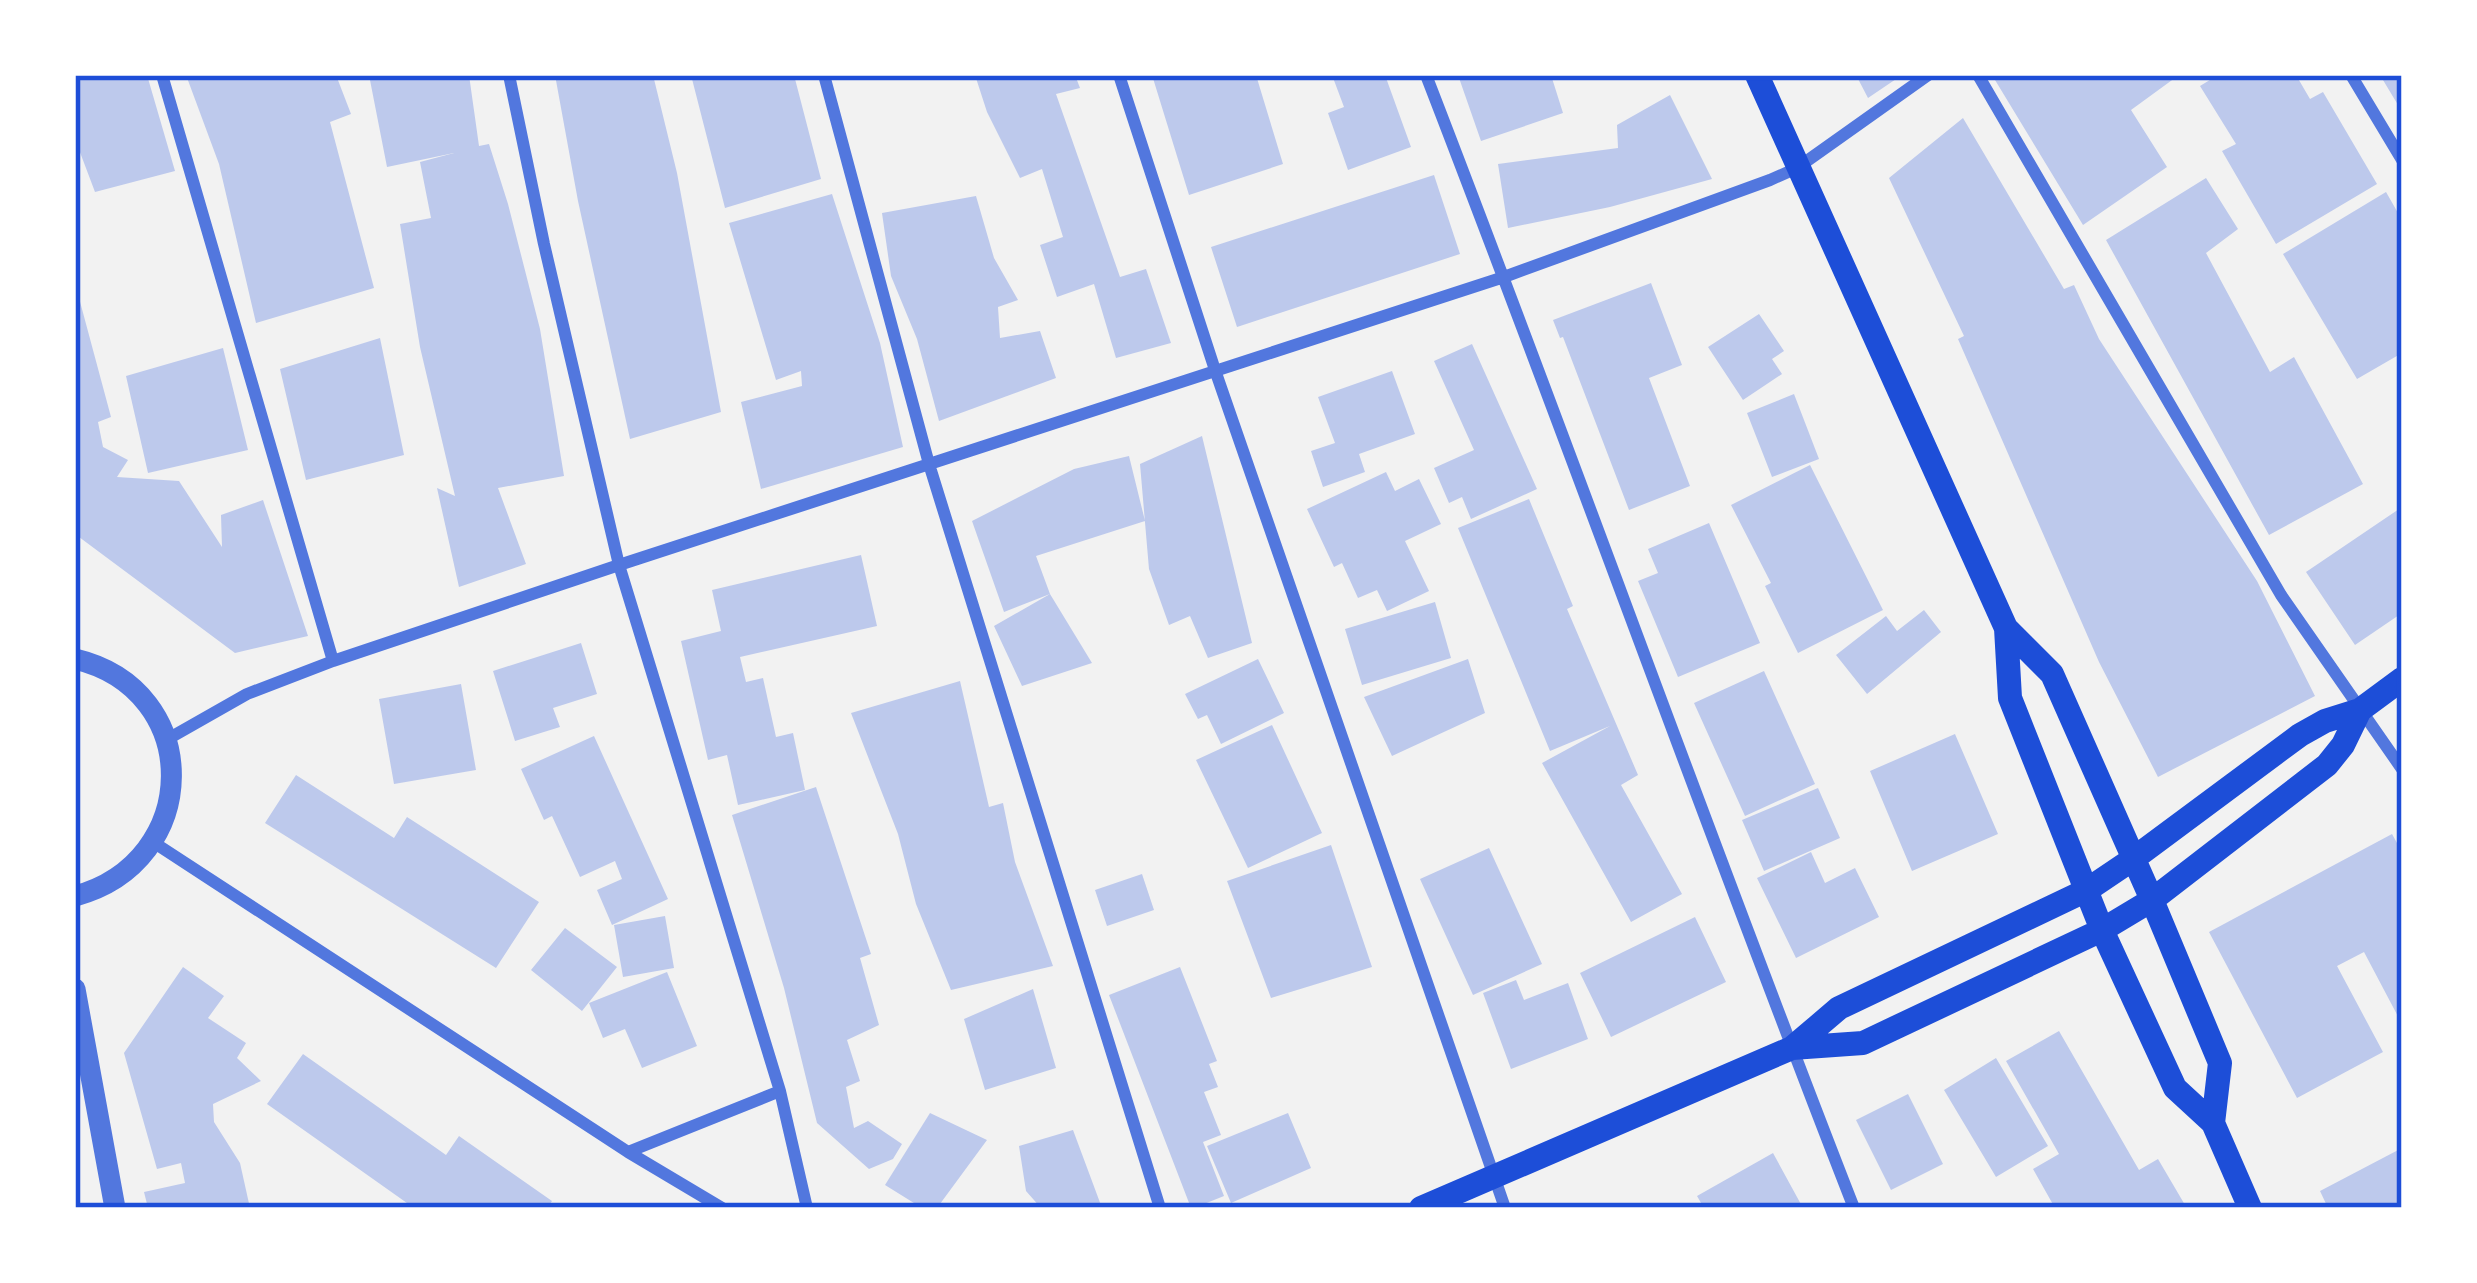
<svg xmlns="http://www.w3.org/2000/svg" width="2477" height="1283" viewBox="0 0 2477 1283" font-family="Roboto,sans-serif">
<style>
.building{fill:#bdc9ec}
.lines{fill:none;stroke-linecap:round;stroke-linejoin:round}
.minor{stroke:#5277de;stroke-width:12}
.tertiary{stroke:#5277de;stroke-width:21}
.secondary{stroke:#1d4ed8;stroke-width:24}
.neatline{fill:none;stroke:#1d4ed8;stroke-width:4.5}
</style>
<rect width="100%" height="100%" fill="#f2f2f2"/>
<!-- building -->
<path class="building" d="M75 75H147L175 171 95 192 75 139Z
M186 75H336L351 114 330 122 374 288 256 323 219 164Z
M369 75H469L479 146 489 144 508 204 540 329 564 476 498 488 526 564 459 587 437 488 455 496 420 347 400 224 431 218 420 162 454 153 387 167Z
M555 75H653L677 173 721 412 630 439 578 201Z
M691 75H794L821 179 725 208Z
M975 75H1075L1080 88 1056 94 1120 277 1146 269 1171 343 1116 358 1094 284 1057 297 1040 245 1063 237 1042 169 1020 178 987 112Z
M1152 75H1256L1283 164 1189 195Z
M1332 75H1385L1411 147 1348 170 1328 113 1344 107Z
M1458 75H1551L1563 113 1481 141Z
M1856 75H1902L1868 98Z
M2002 75H2179L2131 110 2167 167 2083 225 1995 80Z
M2218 75H2296L2310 99 2323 92 2377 184 2276 244 2222 151 2236 144 2200 86Z
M2380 75H2402V111L2395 100Z
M1670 95 1712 179 1610 207 1508 228 1498 164 1618 148 1617 125Z
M1963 118 2064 289 2074 285 2099 339 2257 581 2315 696 2158 777 2099 662 1958 339 1964 336 1889 178Z
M1434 175 1460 254 1237 327 1211 247Z
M2206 178 2238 229 2206 253 2270 372 2294 357 2363 484 2269 535 2106 240Z
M2386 192 2402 220V353L2357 379 2283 254Z
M832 194 880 343 903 447 761 489 741 402 802 386 801 371 776 380 729 223Z
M976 196 994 258 1018 300 998 307 1000 338 1040 331 1056 378 939 421 917 339 891 276 882 213Z
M75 283 111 417 98 422 103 447 128 460 117 477 179 481 222 547 221 515 263 500 308 636 235 653 75 534Z
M1651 283 1682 365 1649 378 1690 486 1629 510 1563 337 1560 338 1553 320Z
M1759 314 1784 351 1772 359 1782 374 1743 400 1708 347Z
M380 338 404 455 306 480 280 369Z
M1472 344 1537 489 1471 519 1462 497 1449 503 1434 468 1474 450 1434 361Z
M223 348 248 450 148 473 126 376Z
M1392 371 1415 434 1359 454 1365 472 1323 487 1311 451 1335 443 1318 397Z
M1794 394 1819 459 1772 477 1747 413Z
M1202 436 1252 643 1208 658 1190 616 1169 625 1149 569 1140 464Z
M1129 456 1145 521 1036 556 1050 594 1004 612 972 521 1074 469Z
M1810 465 1883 610 1798 653 1765 586 1771 583 1731 505Z
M1386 472 1395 491 1419 479 1441 524 1405 541 1429 591 1387 611 1377 590 1358 598 1342 563 1334 567 1307 509Z
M1529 499 1573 606 1567 609 1638 775 1621 785 1682 894 1631 922 1542 763 1610 726 1550 751 1458 528Z
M2402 507V613L2355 645 2306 572Z
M1709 523 1760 643 1678 677 1638 581 1658 573 1648 549Z
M861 555 877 626 740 657 746 682 763 678 776 737 793 733 805 790 738 805 727 755 708 760 681 641 721 631 712 590Z
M1050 594 1092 663 1022 686 994 626Z
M1435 602 1451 658 1362 685 1345 629Z
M1924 610 1941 632 1867 694 1836 655 1886 616 1897 631Z
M581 643 597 694 553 708 560 727 515 741 493 671Z
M1258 659 1284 713 1221 744 1207 715 1198 719 1185 694Z
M1468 659 1485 713 1392 756 1364 697Z
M1764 671 1815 784 1745 816 1694 703Z
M960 681 989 807 1003 803 1015 862 1053 966 951 990 916 904 898 834 851 713Z
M461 684 476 770 394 784 379 699Z
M1272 725 1322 833 1248 868 1196 760Z
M1955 734 1998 834 1912 871 1870 771Z
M594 736 668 899 612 925 597 890 622 879 615 861 580 877 552 816 544 820 521 769Z
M296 775 394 838 407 817 539 902 496 968 265 823Z
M816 787 871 954 860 958 879 1025 847 1040 860 1081 846 1087 854 1128 868 1121 902 1144 893 1159 869 1169 817 1123 784 988 732 815Z
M1818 788 1840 838 1764 871 1742 820Z
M2392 834 2402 852V1024L2364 952 2337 966 2383 1052 2297 1098 2209 932Z
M1331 845 1372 967 1271 998 1227 881Z
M1489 848 1542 964 1473 995 1420 879Z
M1811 852 1825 883 1855 868 1879 917 1796 958 1757 878Z
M1142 874 1154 910 1107 926 1095 890Z
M665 916 674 968 623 977 614 925Z
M1695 917 1726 982 1611 1037 1580 973Z
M565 928 617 967 582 1011 531 970Z
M183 967 224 996 208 1018 246 1043 237 1058 261 1081 213 1104 214 1122 240 1163 250 1208H148L144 1192 185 1183 181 1163 157 1169 124 1053Z
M1180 967 1217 1061 1209 1064 1218 1087 1204 1092 1221 1135 1203 1142 1224 1196 1194 1208H1191L1109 995Z
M667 972 697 1046 642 1068 625 1029 603 1038 589 1003Z
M1516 980 1524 1000 1568 983 1588 1039 1511 1069 1483 993Z
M1033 989 1056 1068 985 1090 964 1019Z
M2059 1031 2139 1170 2158 1159 2185 1205 2179 1208H2055L2033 1169 2059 1154 2006 1061Z
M303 1054 446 1155 459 1136 552 1201 547 1208H414L267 1104Z
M1996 1058 2048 1146 1996 1177 1944 1090Z
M1908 1094 1943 1164 1891 1190 1856 1120Z
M930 1113 987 1140 937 1208H922L885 1185Z
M1288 1113 1311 1168 1231 1203 1207 1146Z
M1073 1130 1102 1208H1041L1026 1191 1019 1146Z
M2402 1148V1208H2328L2320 1191Z
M1773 1153 1803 1208H1704L1697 1196Z"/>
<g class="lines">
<!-- minor -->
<path class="minor" d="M162 75 333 661
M509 75 544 244 619 565 780 1091 807 1208
M824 75 929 464 1160 1208
M1119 75 1215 370 1505 1208
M1426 75C1572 452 1707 832 1854 1208
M1978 75 2281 595 2402 769
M2351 75 2402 160
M166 740 247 694 333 661 619 565 1504 277 1770 180 1797 168 1928 75
M153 842 628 1152 722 1208
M628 1152 780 1091"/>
<!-- tertiary -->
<path class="tertiary" d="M75 659C205 690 202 862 75 896
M75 989 115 1208"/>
<!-- secondary -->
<path class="secondary" d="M1757 75 2006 628 2052 674 2152 900 2220 1063 2213 1123
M2006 628 2010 698 2102 930 2175 1088 2213 1123 2250 1208
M1792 1048 1863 1043 2102 930 2152 900 2327 765 2343 745 2360 710
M1421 1208 1792 1048 1839 1008 2087 890 2133 859 2300 735 2325 721 2360 710 2402 679"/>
</g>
<!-- border -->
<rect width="2477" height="1283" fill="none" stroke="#ffffff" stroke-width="156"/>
<rect x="78" y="78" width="2321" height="1127" class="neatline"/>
</svg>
